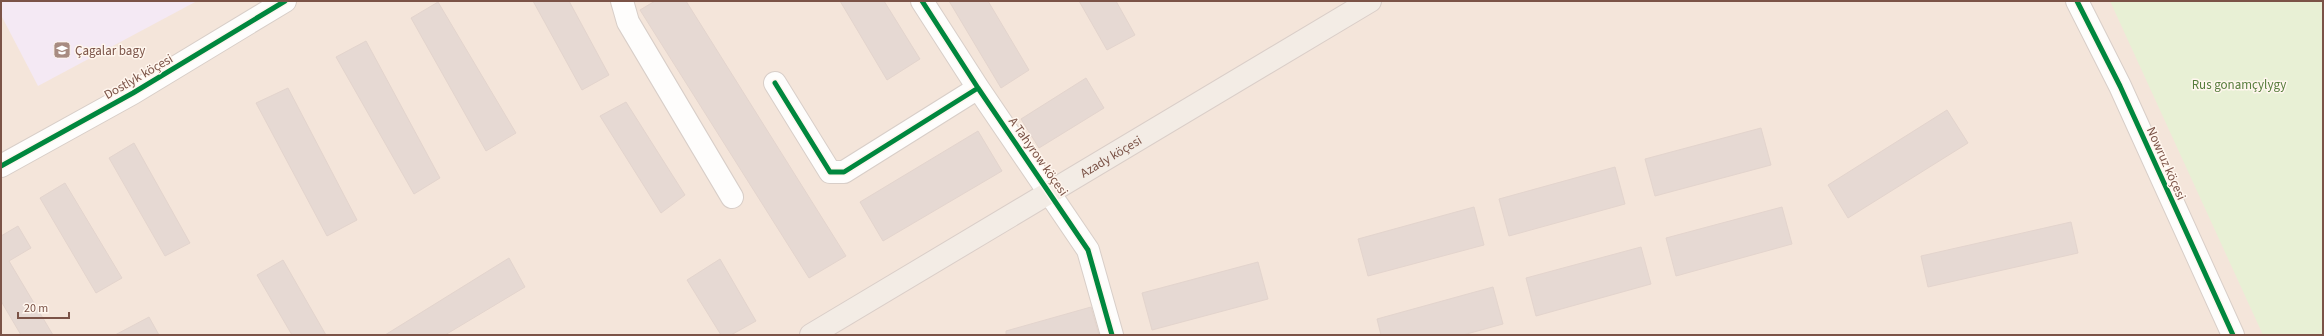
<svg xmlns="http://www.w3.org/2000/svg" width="2324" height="336" viewBox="0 0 2324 336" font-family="'Source Sans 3',sans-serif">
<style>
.residential{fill:#f4e5da}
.education{fill:#f4e9f4}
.green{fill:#e8f0d5}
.building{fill:#e6d9d3;stroke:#e3d4cd}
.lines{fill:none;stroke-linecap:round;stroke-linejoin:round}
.minor-casing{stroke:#d8cec8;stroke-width:24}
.major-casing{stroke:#dacec8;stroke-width:24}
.minor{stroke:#fefdfc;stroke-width:22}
.major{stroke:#f3ece5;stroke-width:22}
.cycleway-casing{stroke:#fff6ee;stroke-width:8}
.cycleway{stroke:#00873e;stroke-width:5}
.labels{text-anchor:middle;stroke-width:3;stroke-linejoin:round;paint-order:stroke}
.poi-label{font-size:13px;fill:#7b5347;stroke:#fff6ee;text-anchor:start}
.street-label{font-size:13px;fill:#7b5347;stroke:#fff6ee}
.park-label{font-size:13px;fill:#567c3b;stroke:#fff6ee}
</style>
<rect width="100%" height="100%" fill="#f9f2ec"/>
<!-- residential -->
<path class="residential" d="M1 1H2323V335H1Z"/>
<!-- education -->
<path class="education" d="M1 1H197L38 86 1 15Z"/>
<!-- green -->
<path class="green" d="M2110 1H2323V335H2263Z"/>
<!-- building -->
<path class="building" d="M533 1H569L609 75 582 90Z
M655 1H686L846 256 809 278 640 10Z
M840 1H884L920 59 887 80Z
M949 1H988L1029 70 1001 88Z
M1079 1H1116L1135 35 1107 50Z
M438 2 516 133 486 151 411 18Z
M366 41 440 178 414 194 336 57Z
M1086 78 1104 108 1039 148 1021 119Z
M288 88 357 220 327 236 256 103Z
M626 102 685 195 661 213 600 116Z
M1947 110 1968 143 1848 218 1828 185Z
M1761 128 1771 165 1655 196 1645 159Z
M978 131 1002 171 883 241 860 202Z
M134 143 190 243 165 256 109 158Z
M1615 167 1625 204 1509 236 1499 199Z
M65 183 122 278 96 293 40 198Z
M1474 207 1484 245 1368 276 1358 239Z
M1782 207 1792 244 1676 276 1666 238Z
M2071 222 2078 253 1928 287 1921 256Z
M18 226 31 248 9 261 53 335H21L1 301V236Z
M1641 247 1651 284 1536 316 1526 278Z
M509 258 525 287 445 335H385Z
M720 259 756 321 731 335H721L687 280Z
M283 260 326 335H292L257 275Z
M1258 262 1268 299 1152 330 1142 293Z
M1493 287 1503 324 1463 335H1381L1377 319Z
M1091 307 1099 335H1006V331Z
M149 317 159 335H115Z"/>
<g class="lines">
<!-- minor casing -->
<g class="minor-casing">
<path id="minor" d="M622 1 628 22 732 197
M922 1 978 88 1088 250 1112 335
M2077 1 2120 86 2233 335
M775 83 830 172H844L978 88
M1 166 133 93 285 1"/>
</g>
<!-- major casing -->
<g class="major-casing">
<g id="major">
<path id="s1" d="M811 335 1370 1"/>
</g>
</g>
<!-- minor -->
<use href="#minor" class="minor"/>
<!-- major -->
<use href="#major" class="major"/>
<!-- cycleway casing -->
<g class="cycleway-casing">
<path id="cycleway" d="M922 1 978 88 1088 250 1112 335
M2077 1 2120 86 2233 335
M775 83 830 172H844L978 88
M1 166 133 93 285 1"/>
</g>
<!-- cycleway -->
<use href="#cycleway" class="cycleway"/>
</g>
<!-- icons -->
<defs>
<g id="school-square" transform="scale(0.9)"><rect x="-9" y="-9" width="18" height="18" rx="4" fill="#a78b81" stroke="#fff6ee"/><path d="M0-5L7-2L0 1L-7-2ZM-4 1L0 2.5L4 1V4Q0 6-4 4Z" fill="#fff"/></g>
</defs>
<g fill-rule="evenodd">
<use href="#school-square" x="62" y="50"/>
</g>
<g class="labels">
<!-- poi labels -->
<g class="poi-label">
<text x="75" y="55">Çagalar bagy</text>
</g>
<!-- street labels -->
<g class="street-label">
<text transform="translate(138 76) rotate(-30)" y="5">Dostlyk köçesi</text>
<text transform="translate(1039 156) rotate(55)" y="5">A Tahyrow köçesi</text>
<text dy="5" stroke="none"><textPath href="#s1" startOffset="349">Azady köçesi</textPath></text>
<text transform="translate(2167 163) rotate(66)" y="5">Nowruz köçesi</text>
</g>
<!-- park labels -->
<g class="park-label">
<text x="2239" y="89">Rus gonamçylygy</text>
</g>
</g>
<!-- border -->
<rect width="2324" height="336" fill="none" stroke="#7b5347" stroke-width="4"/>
<!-- scale -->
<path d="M18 312v6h51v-6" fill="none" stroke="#7b5347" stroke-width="2"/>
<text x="24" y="312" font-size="12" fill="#7b5347" stroke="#fff6ee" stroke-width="3" paint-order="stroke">20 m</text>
</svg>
